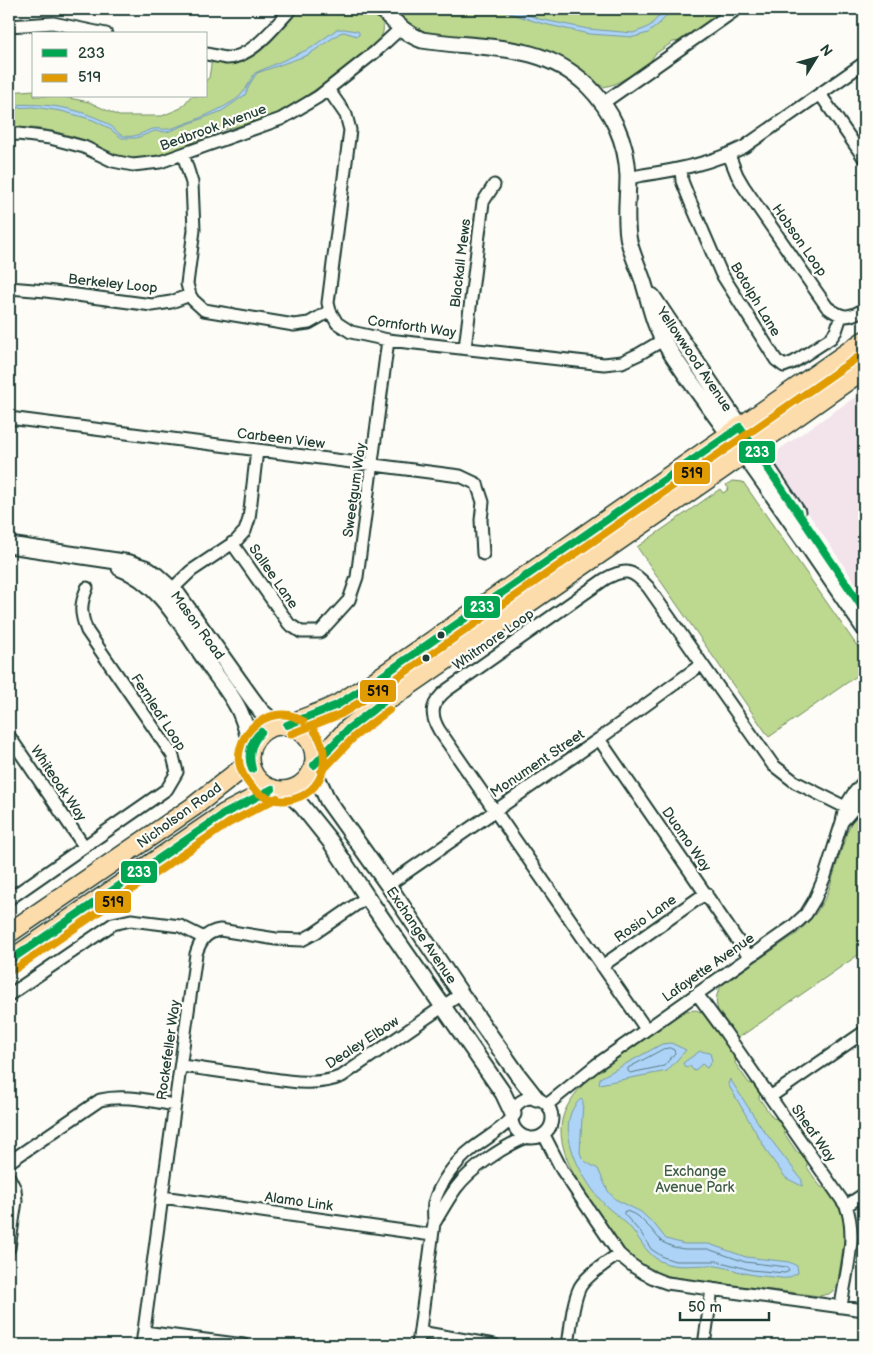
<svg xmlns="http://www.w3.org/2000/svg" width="873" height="1354" viewBox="0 0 873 1354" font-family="'Balsamiq Sans',sans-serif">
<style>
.built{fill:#f3e4eb}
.green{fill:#bdd88f;stroke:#6e8a62}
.water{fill:#add4f7;stroke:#7498a9}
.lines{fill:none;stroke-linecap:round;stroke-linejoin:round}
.shore{stroke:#587982;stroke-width:1}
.minor-casing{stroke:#1f3d34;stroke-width:15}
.tertiary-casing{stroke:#1f3d34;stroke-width:19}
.primary-casing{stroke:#1f3d34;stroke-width:22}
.minor{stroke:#fdfcf7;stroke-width:11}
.tertiary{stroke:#fdfcf7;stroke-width:15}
.primary{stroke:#fddcac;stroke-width:19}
.bus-1-casing{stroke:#fdfcf7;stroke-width:11}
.bus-2-casing{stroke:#fdfcf7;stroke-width:11}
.bus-1{stroke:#00a651;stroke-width:8}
.bus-2{stroke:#e19c05;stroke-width:8}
.bus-dot{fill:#1f3d34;stroke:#fdfcf7;stroke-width:2}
.labels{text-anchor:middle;stroke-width:4.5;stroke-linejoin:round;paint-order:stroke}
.street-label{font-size:14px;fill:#1f3d34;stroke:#fdfcf7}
.park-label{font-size:14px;fill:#3f5c46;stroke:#fdfcf7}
.line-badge{stroke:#fdfcf7;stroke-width:2}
.badge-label{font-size:14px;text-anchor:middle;font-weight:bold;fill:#fff}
.pale-badge-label{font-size:14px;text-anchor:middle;font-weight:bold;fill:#111}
</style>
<rect width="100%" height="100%" fill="#fdfcf7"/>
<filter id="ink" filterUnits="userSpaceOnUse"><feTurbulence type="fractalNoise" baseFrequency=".02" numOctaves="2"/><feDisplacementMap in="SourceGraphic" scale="10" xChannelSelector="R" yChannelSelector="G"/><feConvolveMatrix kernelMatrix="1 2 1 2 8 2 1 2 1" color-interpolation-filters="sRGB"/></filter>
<g filter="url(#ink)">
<!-- built -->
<path class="built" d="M864 391V596L777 467 778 452 781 448Z"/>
<!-- green -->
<path class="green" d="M299 9H375C385 23 388 33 373 46 348 64 324 85 297 102 290 106 284 111 277 114 256 123 233 126 212 134 185 145 156 163 125 157 112 155 99 146 87 141 64 133 33 125 9 128V92L34 90V96H59L89 102 119 116H162L181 108 191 96H206V80L209 78 212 59 240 61 252 55Z
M390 9H728L681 41 673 42 655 54 650 62 633 74 615 84 604 87 595 83 555 55 527 46 508 42 432 36 411 28Z
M732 481 743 482 864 656V671L769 737 637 547 720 489 723 493 729 489 726 485Z
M864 802V951L737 1039C725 1022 707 1005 722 985L799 932 816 913 826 897 830 886 847 832 852 821Z
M696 1010C712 1015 726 1042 736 1057L735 1063 749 1083 755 1084 760 1092 759 1098 773 1118 779 1119 784 1126V1133L797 1152C811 1156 804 1162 809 1170 813 1176 817 1182 821 1187L827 1188 842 1213 845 1225V1235L838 1281 835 1289 829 1294 819 1296 678 1278 656 1273 630 1256 623 1248C601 1216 553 1160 562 1120 566 1102 581 1086 594 1074L681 1013 685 1011Z"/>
<!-- water -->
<path class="water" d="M497 9H514L539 19 588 29 633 33 644 29 651 25 665 9H673L659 24 648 33 634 37 589 34 540 23Z
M337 29H344L357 31 359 32V35L357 36 344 32 340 33 308 55 257 73 251 82 245 95 222 111 167 132 155 131 136 138H122L107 127 93 120 83 117 61 111 33 107 9 108V105C39 103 71 106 99 119 103 121 108 124 112 127 116 130 119 135 124 136 137 138 142 132 153 129 158 128 163 130 168 129 184 126 231 106 241 95 247 89 250 80 255 73L311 48Z
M671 1043 686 1050 667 1071 599 1084 600 1078 662 1044Z
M700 1051 710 1053 712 1061 707 1068 702 1064 694 1071 690 1066 685 1067 683 1063Z
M730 1079 761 1127 802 1180V1186L786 1178 769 1155 728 1084Z
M581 1099 583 1101 580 1152 582 1158 586 1162 598 1169 608 1191 615 1199 641 1212 655 1225 666 1239 684 1244H709L746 1257 789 1262 797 1266 798 1273C795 1274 791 1277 787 1278 783 1279 777 1277 772 1277 765 1276 757 1276 749 1274 738 1272 727 1267 716 1266 697 1263 678 1270 660 1261 644 1252 640 1237 627 1224 621 1218 614 1213 607 1207 585 1185 549 1126 581 1099Z"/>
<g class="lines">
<!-- shore -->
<path class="shore" d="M670 1048 674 1050 675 1053 664 1066 630 1073 628 1071V1068L663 1049Z
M625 1211H627L638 1216 651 1229 662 1242 673 1247 684 1249H708L745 1262 787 1267 789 1271 785 1273 751 1270 717 1261H675L663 1257 651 1249 641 1233 624 1214Z"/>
<!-- minor casing -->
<g class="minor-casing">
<path id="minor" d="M9 26 53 23 106 34
M206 54C213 55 220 57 226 58 251 59 275 26 291 9
M328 89 346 115 350 130 328 303 330 311 337 323 351 332 388 340 604 364 622 362 639 354 663 340
M820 94 864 158
M603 103 737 9
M9 135 18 134 50 138 84 147 113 161 133 165 160 162 281 119 318 97 375 52 401 28
M183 154 192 183 194 230 187 284 190 295 193 300 204 310 294 325 309 323 330 311
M729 155 737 175 744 187 827 307C841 318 849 319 864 309
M681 169 682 181 690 201 721 273 776 360 784 366 794 362 831 338 836 331 841 316
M628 178C633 177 638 176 643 175 678 170 712 163 744 147L864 63
M9 288 46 291 152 305 171 302 190 295
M465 348 483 202 494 185
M9 418 460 476 477 484 483 502 481 520 483 554
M232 543 289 624 301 632H320L349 600 357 577 388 340
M167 594 191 571 236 541 245 531 249 519 257 450
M9 736 84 846
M599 739 749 957
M843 821 864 797
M388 885 599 739 702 664
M9 899 167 789 177 772 173 756 87 631C80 613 80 605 87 588
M602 966 706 893
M697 994 725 1032 846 1206C858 1237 845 1275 841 1307
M9 995 113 924 131 920 180 926 204 938
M646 1029 439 730C429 713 432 702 447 690L605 579C625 568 632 569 648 587L773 765 795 782 845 807
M181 1066C205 1069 229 1073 254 1076 283 1080 314 1088 342 1076L461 994
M770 1097 864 1032
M512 1118a20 20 0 1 1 40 0a20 20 0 1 1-40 0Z
M548 1104 596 1065 792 927 806 914 815 899 825 876 842 822 845 807 853 794 864 781
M544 1135 562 1170 619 1254C633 1268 647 1277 667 1283L864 1310
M9 1162 100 1100C124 1094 150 1101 175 1105
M9 1177 15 1189 16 1201 9 1248
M162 1197 432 1235
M846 1206 864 1194
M435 1222C442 1210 448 1199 456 1188 471 1168 504 1146 527 1137
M144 1332 244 1345
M420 1332 494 1345
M142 1345 162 1197 196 954C200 941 206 932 220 930L276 939 302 940 315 933 367 897
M418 1345 434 1223C434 1217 433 1210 434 1203 439 1184 456 1161 472 1149 486 1138 500 1131 512 1118
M568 1345C571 1328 572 1303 580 1287 587 1275 607 1262 619 1254
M704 1345 712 1289"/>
</g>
<!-- tertiary casing -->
<g class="tertiary-casing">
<path id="tertiary" d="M381 9C394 21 405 34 422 40 482 50 540 40 588 86 612 110 627 142 628 176 628 197 625 214 628 236 630 251 638 266 643 281 648 296 651 313 657 327 664 345 676 360 686 375 705 402 724 427 743 453 784 510 824 569 864 628
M652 296 797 512
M9 545 130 563 145 568 157 576 178 595 250 696 261 711 277 725
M120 568C160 582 183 628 207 662 216 676 229 691 237 706 244 718 247 732 251 746
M313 768 328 801 388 885 461 994 518 1075 536 1098
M286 791 302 806 330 841 367 897 503 1093 513 1114"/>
</g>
<!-- primary casing -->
<g class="primary-casing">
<path id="primary" d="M287 725 324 711 337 705 372 683 864 341
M249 758a33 33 0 1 1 66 0a33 33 0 1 1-66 0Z
M314 765 348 729 366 715 722 469 864 369
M9 933 193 807 249 763
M9 961 224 814 272 789"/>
</g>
<!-- minor -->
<use href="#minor" class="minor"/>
<!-- tertiary -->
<use href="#tertiary" class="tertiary"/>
<!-- primary -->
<use href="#primary" class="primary"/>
<!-- bus-1 casing -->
<g class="bus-1-casing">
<path id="bus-1" d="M287 725 337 705 372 683 740 427 864 610
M314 765 348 729 383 702
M252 769C247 756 250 741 261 732
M252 769C248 754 251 744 261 732
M9 961 224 814 272 789"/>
</g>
<!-- bus-2 casing -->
<g class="bus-2-casing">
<path id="bus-2" d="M303 721C298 719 294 716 289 715 267 712 245 727 240 749 237 760 240 771 247 781 270 815 323 802 324 760 324 749 322 740 315 732
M291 734 341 714 378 691 864 353
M321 772 355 736 389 710
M15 969 229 823 277 798"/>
</g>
<!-- bus-1 -->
<use href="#bus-1" class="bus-1"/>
<!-- bus-2 -->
<use href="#bus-2" class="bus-2"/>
</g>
</g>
<!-- markers -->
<g class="bus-dot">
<circle cx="441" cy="635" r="4.5"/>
<circle cx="426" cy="658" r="4.5"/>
</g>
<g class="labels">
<!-- street labels -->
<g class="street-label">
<text transform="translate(213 127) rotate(-20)" y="5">Bedbrook Avenue</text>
<text transform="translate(800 240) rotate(55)" y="5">Hobson Loop</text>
<text transform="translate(460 263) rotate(-83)" y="5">Blackall Mews</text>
<text transform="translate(113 283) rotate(6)" y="5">Berkeley Loop</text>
<text transform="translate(756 299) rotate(59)" y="5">Botolph Lane</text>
<text transform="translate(412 326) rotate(8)" y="5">Cornforth Way</text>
<text transform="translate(695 359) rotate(56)" y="5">Yellowwood Avenue</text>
<text transform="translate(281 438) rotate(7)" y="5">Carbeen View</text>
<text transform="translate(354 490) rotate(-82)" y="5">Sweetgum Way</text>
<text transform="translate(274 576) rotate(55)" y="5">Sallee Lane</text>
<text transform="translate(198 625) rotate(54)" y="5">Mason Road</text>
<text transform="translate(493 639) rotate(-35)" y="5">Whitmore Loop</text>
<text transform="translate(159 712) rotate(57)" y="5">Fernleaf Loop</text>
<text transform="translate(537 763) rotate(-34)" y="5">Monument Street</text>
<text transform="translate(59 783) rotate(56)" y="5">Whiteoak Way</text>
<text transform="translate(179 815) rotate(-36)" y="5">Nicholson Road</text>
<text transform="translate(687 839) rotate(55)" y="5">Duomo Way</text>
<text transform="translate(645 918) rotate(-35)" y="5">Rosio Lane</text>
<text transform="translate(422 935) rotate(56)" y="5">Exchange Avenue</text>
<text transform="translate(708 967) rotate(-35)" y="5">Lafayette Avenue</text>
<text transform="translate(362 1042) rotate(-33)" y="5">Dealey Elbow</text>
<text transform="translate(168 1050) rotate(-82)" y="5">Rockefeller Way</text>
<text transform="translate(814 1133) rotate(55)" y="5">Sheaf Way</text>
<text transform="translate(299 1201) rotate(8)" y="5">Alamo Link</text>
</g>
<!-- park labels -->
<g class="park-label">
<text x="695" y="1176">Exchange<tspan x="695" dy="16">Avenue Park</tspan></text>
</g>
</g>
<g class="line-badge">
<rect x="738" y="440" width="38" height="24" rx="5" fill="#00a651"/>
<rect x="673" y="461" width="38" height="24" rx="5" fill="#e19c05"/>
<rect x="463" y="595" width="38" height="24" rx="5" fill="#00a651"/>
<rect x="359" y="679" width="38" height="24" rx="5" fill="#e19c05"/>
<rect x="120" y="860" width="38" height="24" rx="5" fill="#00a651"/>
<rect x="94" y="890" width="38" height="24" rx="5" fill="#e19c05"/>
</g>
<g class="badge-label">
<text x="757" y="457">233</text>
<text x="482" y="612">233</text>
<text x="139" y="877">233</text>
</g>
<g class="pale-badge-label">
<text x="692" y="478">519</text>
<text x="378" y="696">519</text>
<text x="113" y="907">519</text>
</g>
<!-- margin -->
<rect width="873" height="1354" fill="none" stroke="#fdfcf7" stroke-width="30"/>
<rect x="15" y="15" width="843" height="1324" fill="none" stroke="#1f3d34" stroke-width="2" filter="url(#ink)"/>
<!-- legend -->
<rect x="32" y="32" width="175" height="65" fill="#fdfcf7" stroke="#a4b0a9"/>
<rect x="42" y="49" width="25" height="8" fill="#00a651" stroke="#a4b0a9"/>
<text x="78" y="58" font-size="15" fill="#1f3d34">233</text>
<rect x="42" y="74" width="25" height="8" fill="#e19c05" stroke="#a4b0a9"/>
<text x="78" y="82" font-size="15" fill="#1f3d34">519</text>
<!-- north arrow -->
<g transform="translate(816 58) rotate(53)" stroke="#fdfcf7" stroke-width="4" paint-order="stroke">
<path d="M0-4L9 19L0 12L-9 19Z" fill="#1f3d34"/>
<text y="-8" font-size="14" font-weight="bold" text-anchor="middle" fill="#1f3d34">N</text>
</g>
<!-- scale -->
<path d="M680 1312v8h89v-8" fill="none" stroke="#1f3d34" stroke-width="2.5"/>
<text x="688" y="1312" font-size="15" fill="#1f3d34" stroke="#fdfcf7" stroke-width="4" paint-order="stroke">50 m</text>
</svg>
